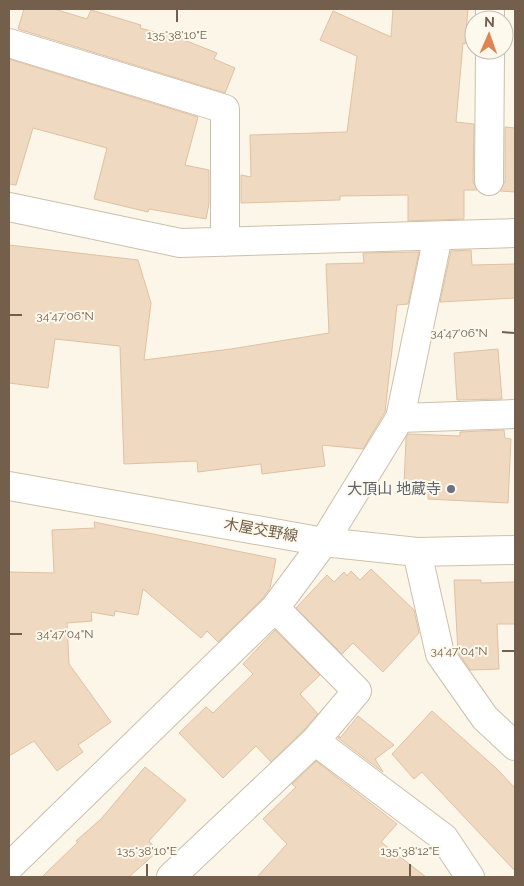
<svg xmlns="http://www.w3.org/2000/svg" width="524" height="886" viewBox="0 0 524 886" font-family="Raleway,'Noto Sans JP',sans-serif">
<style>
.building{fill:#efd9c0;stroke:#e1c1a1}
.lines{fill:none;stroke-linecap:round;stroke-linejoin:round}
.street-casing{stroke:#cdbfad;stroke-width:30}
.secondary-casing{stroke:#cfc0ab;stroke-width:30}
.street{stroke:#fff;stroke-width:28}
.secondary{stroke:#fff;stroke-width:28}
.ticks{fill:none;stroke:#745f4c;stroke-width:2}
.worship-dot{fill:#6b7280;stroke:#fef9ed;stroke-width:2}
.labels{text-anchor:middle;stroke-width:4;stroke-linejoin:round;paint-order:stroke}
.worship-label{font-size:15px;fill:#5b616d;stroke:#fef9ed;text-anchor:end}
.street-label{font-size:15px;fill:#745f4c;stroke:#fef9ed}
.ticks-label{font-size:12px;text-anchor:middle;fill:#745f4c;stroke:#fef9ed;stroke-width:4;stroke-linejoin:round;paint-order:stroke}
</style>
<rect width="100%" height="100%" fill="#fbf6e7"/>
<!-- building -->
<path class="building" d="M24 9H54L87 19 91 10 141 25 140 28 184 40 217 53 214 59 235 68 225 93 18 29Z
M393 9H468L465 44 463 43 456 122 474 124 473 181 477 190H464V219L408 221V195L340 196V200L241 203V175L251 177 250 135 347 132 357 56 320 40 333 11 391 37Z
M9 59 198 117 185 165 209 170V204L206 219 149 209 148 212 94 199 107 148 33 128 16 185 9 184Z
M505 127 515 128V192L500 191 505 181Z
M9 245 138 260 151 303 144 360 231 349 329 333 326 264 364 263 363 253 419 252 408 304 397 305 385 412 363 449 322 445 325 466 262 474 261 464 198 472 197 461 124 464 120 346 55 339 48 388 9 383Z
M471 250 472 265 515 264V298L440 302 451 251Z
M498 349 502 399 457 400 454 353Z
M504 430 505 438 511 439 508 503 428 499V487L404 486 406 438 408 434 460 436V432Z
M94 522 276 559 270 588 263 598 218 642 207 631 201 638 143 589 138 615 115 611 114 616 91 612 92 621 67 623 69 664 111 722 78 745 83 752 57 771 34 741 9 756V572L54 573 52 530 95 528Z
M371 569 414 610 419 633 383 672 353 643 342 654 296 608 327 575 334 582 344 572 347 576 351 571 360 580Z
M454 580H481V583L515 582V624H497L499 669 470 670 458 652Z
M275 630 320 675 300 694 318 714 304 730 271 762 256 746 223 778 179 733 206 707 213 713 253 674 243 664Z
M432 711 497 769 515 788V871L422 772 414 779 392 754Z
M358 716 394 745 375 759 383 772 338 738 339 736 340 738Z
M316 761 397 824 381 842 426 877H257L287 844 263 819 296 787 292 784Z
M145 767 186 800 149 841 158 851 129 877H42L78 842 76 841 101 819Z"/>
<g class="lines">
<!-- street casing -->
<g class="street-casing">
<path id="street" d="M490 20V9
M9 43 225 109V242
M489 181 490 50
M9 207 180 243 515 233
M400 418 515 414
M417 552 440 654 485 718 515 746
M315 741 444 838 470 877
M9 867 275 608 324 542 400 418 438 236
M171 877 315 741 357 691 275 608"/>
</g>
<!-- secondary casing -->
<g class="secondary-casing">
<path id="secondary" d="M9 486 324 542 417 552 515 550"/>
</g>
<!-- street -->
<use href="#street" class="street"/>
<!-- secondary -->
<use href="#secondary" class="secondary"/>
</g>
<!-- ticks -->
<path class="ticks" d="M177 22V10M10 315H22M502 332 514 333M10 634H22M502 651H514M147 876V864M410 876V864"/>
<!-- markers -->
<circle class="worship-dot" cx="451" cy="489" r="5"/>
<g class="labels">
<!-- worship labels -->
<g class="worship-label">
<text x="441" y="494">大頂山 地蔵寺</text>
</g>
<!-- street labels -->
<g class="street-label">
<text transform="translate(261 530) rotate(10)" y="5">木屋交野線</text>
</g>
</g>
<g class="ticks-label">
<text x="177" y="39">135°38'10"E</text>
<text x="65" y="320">34°47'06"N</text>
<text x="459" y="337">34°47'06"N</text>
<text x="65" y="638">34°47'04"N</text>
<text x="459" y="655">34°47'04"N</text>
<text x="147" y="855">135°38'10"E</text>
<text x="410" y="855">135°38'12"E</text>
</g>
<!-- border -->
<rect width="524" height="886" fill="none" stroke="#745f4c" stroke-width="20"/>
<!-- north arrow -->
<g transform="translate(489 35) rotate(2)"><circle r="24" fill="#fef9ed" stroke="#c7bbad"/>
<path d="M0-4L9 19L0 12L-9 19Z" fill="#df8352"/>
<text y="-8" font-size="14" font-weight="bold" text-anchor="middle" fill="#745f4c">N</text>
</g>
</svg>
